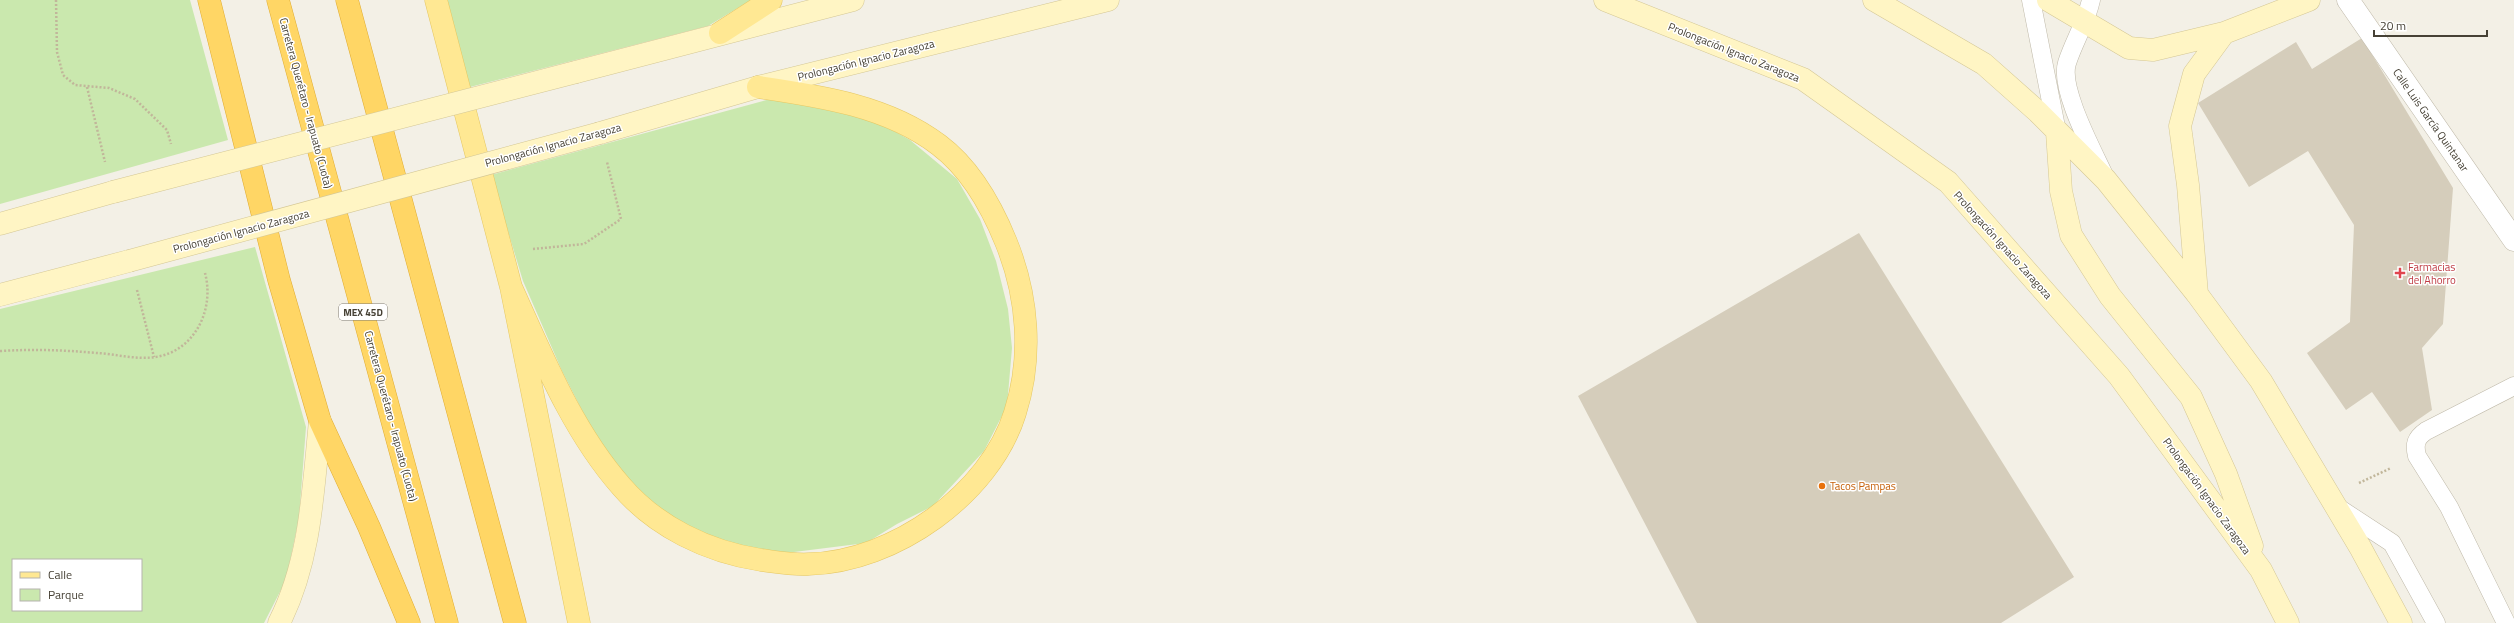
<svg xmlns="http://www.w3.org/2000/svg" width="2514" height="623" viewBox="0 0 2514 623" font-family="'Titillium Web',sans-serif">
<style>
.green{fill:#cae8ae;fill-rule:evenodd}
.building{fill:#d5cdbb}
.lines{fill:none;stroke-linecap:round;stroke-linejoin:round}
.lane-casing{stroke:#bfb9a9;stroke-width:19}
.street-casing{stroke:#bfb9a9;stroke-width:23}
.secondary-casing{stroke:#d4c795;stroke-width:23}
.primary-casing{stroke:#e5c763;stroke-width:23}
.highway-casing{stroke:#dfac35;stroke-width:23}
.path{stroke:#c1b69a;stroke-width:2.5;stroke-dasharray:2 2;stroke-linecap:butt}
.lane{stroke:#fff;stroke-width:18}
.street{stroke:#fff;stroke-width:22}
.secondary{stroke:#fff5c4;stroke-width:22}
.primary{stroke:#ffe893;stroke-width:22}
.highway{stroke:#ffd665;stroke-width:22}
.secondary-bridge-casing{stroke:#d4c795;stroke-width:23;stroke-linecap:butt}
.secondary-bridge{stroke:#fff5c4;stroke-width:22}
.health-dot{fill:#e0444e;stroke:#fff;stroke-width:1.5}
.food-dot{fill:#e8710a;stroke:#fff;stroke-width:1.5}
.labels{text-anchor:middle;stroke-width:3;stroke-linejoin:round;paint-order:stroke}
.shield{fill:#fff;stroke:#7e7a72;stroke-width:1}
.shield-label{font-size:10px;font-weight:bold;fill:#464135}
.street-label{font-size:11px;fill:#464135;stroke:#fff}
.health-label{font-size:11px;fill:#be3a42;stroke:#fff;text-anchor:start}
.food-label{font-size:11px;fill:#c56008;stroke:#fff;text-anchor:start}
</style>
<rect width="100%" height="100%" fill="#f3f0e6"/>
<!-- green -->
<path class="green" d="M0 0H190L228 140 0 204Z
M446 0H751L708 26 470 87Z
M770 99 842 102 910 140 957 179 980 219 996 261 1008 309 1012 348 1007 406 984 451 933 506 897 524 866 543 786 553 724 543 645 508 592 430 562 371 523 281 491 175Z
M255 247 306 427 299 518 286 580 264 623H0V309ZM13 560H141V610H13Z"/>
<!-- building -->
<path class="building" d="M2362 38 2453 188 2443 324 2422 348 2432 410 2400 432 2372 392 2346 410 2307 353 2350 322 2354 225 2308 151 2249 187 2198 103 2296 42 2312 69Z
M1859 233 2074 577 2001 623H1697L1578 396Z"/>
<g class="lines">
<!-- lane casing -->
<g class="lane-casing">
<path id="lane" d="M2031 0 2057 132
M2091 0C2086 23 2074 41 2067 63 2059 88 2092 149 2103 173
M2337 507 2392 543 2436 623
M2506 623 2449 507 2417 456C2414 444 2416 438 2426 431L2514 386"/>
</g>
<!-- street casing -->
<g class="street-casing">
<path id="street" d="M2348 0 2514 240"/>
</g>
<!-- secondary casing -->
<g class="secondary-casing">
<path id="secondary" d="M1605 0 1803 79 1948 182 2119 376 2261 570 2288 623
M1874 0 1984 64 2038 112 2106 180 2197 294 2261 381 2360 547 2401 623
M2048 0 2129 48 2153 50 2224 33 2309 0
M576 72 853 0
M2057 132 2061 191 2071 235 2110 296 2191 397 2226 474 2252 546
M600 133 758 87 1108 0
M0 224 113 192
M2197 294 2188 185 2180 126 2194 74 2224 33
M0 295 129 261
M279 623C311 560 313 490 320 421"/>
</g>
<!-- primary casing -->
<g class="primary-casing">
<path id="primary" d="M436 0 511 287 579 623
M720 33 771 0
M511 287C542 355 571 429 621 486 656 527 708 552 761 560 777 562 793 565 809 564 894 562 990 494 1015 413 1033 357 1028 296 1006 242 991 205 971 169 939 145 888 106 820 96 758 87"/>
</g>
<!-- highway casing -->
<g class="highway-casing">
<path id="highway" d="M209 0 279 280 320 421 369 527 409 623
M278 0 447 623
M347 0 515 623"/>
</g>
<!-- path -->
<path class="path" d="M56 0 57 52 63 75 75 85 109 88 135 99 167 130 171 144
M87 87 105 162
M533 249 584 244 621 219 607 162
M137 290 154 357
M0 351C34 349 63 350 97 353 115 354 137 360 155 357 194 352 215 310 205 273
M2359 483 2391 468"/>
<!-- lane -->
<use href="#lane" class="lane"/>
<!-- street -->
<use href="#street" class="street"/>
<!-- secondary -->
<use href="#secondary" class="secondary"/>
<!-- primary -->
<use href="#primary" class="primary"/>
<!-- highway -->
<use href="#highway" class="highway"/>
<!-- secondary-bridge casing -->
<g class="secondary-bridge-casing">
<path id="secondary-bridge" d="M113 192 576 72
M129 261 600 133"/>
</g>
<!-- secondary-bridge -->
<use href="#secondary-bridge" class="secondary-bridge"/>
</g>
<!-- markers -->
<path class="health-dot" d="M2398 267h4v4h4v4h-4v4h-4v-4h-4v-4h4z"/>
<circle class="food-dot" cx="1822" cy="486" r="4"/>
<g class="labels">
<!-- shield labels -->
<rect class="shield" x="339" y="304" width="48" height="16" rx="3"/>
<g class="shield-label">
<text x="363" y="316">MEX 45D</text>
</g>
<!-- street labels -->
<g class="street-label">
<text transform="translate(1734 52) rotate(22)" y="4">Prolongación Ignacio Zaragoza</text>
<text transform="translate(866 60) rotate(-14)" y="4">Prolongación Ignacio Zaragoza</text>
<text transform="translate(306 103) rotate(75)" y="4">Carretera Querétaro - Irapuato (Cuota)</text>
<text transform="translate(2431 120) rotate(55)" y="4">Calle Luis García Quintanar</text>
<text transform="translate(553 145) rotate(-15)" y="4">Prolongación Ignacio Zaragoza</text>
<text transform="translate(241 231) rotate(-15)" y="4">Prolongación Ignacio Zaragoza</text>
<text transform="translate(2003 245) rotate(48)" y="4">Prolongación Ignacio Zaragoza</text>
<text transform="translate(391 416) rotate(75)" y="4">Carretera Querétaro - Irapuato (Cuota)</text>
<text transform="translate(2207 496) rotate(54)" y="4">Prolongación Ignacio Zaragoza</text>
</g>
<!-- health labels -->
<g class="health-label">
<text x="2408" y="271">Farmacias<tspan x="2408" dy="13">del Ahorro</tspan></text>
</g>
<!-- food labels -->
<g class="food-label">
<text x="1830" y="490">Tacos Pampas</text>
</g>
</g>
<!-- legend -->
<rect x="12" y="559" width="130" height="52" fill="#ffffff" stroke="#b5b3ae"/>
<rect x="20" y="572" width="20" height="6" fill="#ffe893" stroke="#b5b3ae"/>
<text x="48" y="579" font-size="12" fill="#464135">Calle</text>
<rect x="20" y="589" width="20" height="12" fill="#cae8ae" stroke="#b5b3ae"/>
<text x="48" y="599" font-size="12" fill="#464135">Parque</text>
<!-- scale -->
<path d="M2374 30v6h113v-6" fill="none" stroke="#464135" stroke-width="2"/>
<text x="2380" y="30" font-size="12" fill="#464135" stroke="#ffffff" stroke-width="3" paint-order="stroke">20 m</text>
</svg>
